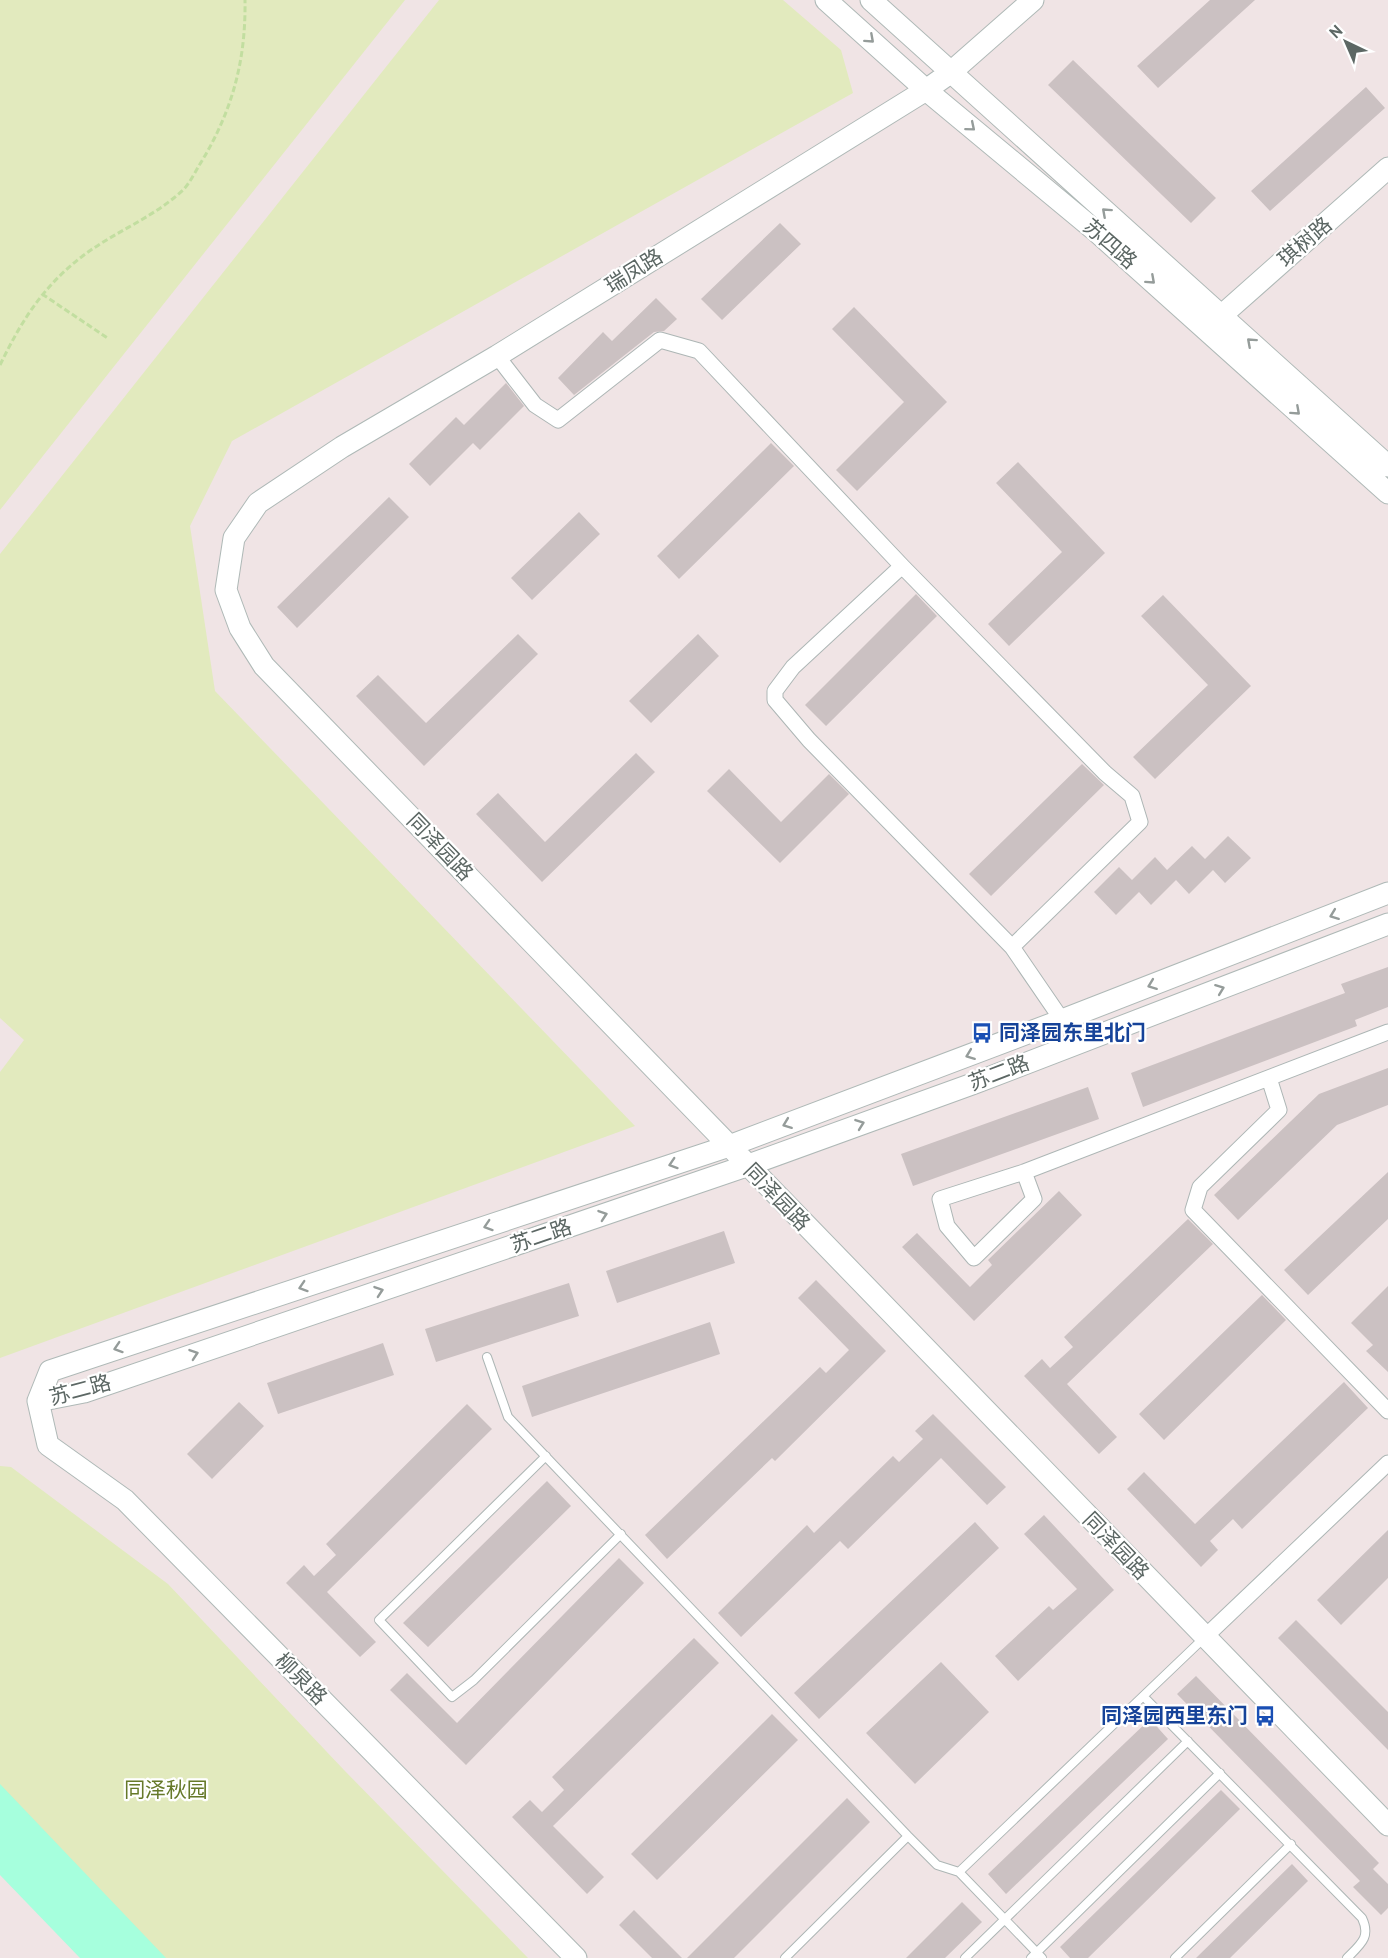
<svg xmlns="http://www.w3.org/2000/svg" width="1388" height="1958" viewBox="0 0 1388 1958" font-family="'PT Sans','Noto Sans SC',sans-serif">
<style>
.green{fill:#e2eabe}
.water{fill:#a6ffdd}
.building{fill:#cbc1c2}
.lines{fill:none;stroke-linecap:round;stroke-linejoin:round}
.lane-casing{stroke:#adb6b5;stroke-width:10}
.street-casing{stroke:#adb6b5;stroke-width:17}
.secondary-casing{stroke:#afb9b7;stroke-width:23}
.path{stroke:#c2dea0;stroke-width:3;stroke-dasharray:6 3;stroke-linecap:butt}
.lane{stroke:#fff;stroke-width:8}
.street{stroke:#fff;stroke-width:15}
.secondary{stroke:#fff;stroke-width:21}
.oneway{stroke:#959c9a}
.labels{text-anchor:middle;stroke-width:4.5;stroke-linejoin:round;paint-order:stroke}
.street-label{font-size:21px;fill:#5c6764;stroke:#fff}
.transit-label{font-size:21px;font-weight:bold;fill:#164399;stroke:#fff;text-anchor:start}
.park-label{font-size:21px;fill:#667929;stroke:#fff}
</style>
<rect width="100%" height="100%" fill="#f0e4e5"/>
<!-- green -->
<path class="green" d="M0 0H405L0 510Z
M439 0H783L841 50 853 93 232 441 190 526 215 691 635 1126 0 1358V1072L24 1040 0 1018V554Z
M0 1466 11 1467 168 1584 344 1770 528 1958H133L0 1824Z"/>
<!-- water -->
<path class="water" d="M0 1784 166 1958H80L0 1875Z"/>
<!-- building -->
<path class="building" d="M1210 0H1255L1158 88 1137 66Z
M1073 60 1216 198 1191 223 1048 85Z
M1366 87 1385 108 1270 211 1251 191Z
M780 223 801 244 722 320 701 299Z
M656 298 677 319 664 331 654 332 574 395 558 378 603 332 612 341Z
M854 307 947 402 857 491 836 470 904 402 832 329Z
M506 383 524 406 480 450 473 443 430 486 409 464 456 417 464 425Z
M771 443 794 466 679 579 657 556Z
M1018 462 1105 553 1009 646 988 624 1062 552 996 483Z
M389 497 409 517 297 628 277 607Z
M579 512 600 534 532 600 511 578Z
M916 594 937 616 826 726 805 705Z
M1163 595 1251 686 1155 779 1133 757 1208 685 1141 616Z
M518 634 538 654 424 766 356 696 378 675 426 723Z
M698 634 719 656 651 723 629 701Z
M636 753 655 772 542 882 476 814 498 793 545 842Z
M1082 764 1104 785 991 896 969 874Z
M729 769 781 822 829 774 849 794 780 863 707 791Z
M1228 836 1251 858 1225 883 1213 870 1189 894 1176 880 1151 905 1139 892 1116 915 1094 892 1119 867 1132 880 1155 857 1167 870 1192 846 1205 859Z
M1388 967V1007L1355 1020 1357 1026 1143 1107 1131 1073 1345 993 1341 984Z
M1388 1068V1105L1337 1125 1238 1220 1214 1195 1319 1094Z
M1088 1087 1099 1119 913 1186 901 1154Z
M1388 1172V1219L1308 1295 1284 1270Z
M1059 1191 1082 1215 974 1321 902 1247 917 1233 970 1287 992 1265 988 1260Z
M1188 1219 1213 1244 1067 1384 1117 1437 1099 1454 1024 1376 1042 1359 1050 1368 1073 1347 1064 1337Z
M724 1231 735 1263 617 1303 606 1271Z
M816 1280 886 1351 775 1461 772 1458 667 1559 645 1535 820 1367 826 1373 849 1350 798 1298Z
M569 1283 579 1316 436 1362 425 1329Z
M1388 1286V1372L1366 1351 1373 1345 1351 1323Z
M1262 1295 1286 1320 1164 1440 1139 1414Z
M710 1322 720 1354 532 1417 522 1386Z
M383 1343 394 1375 278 1414 267 1383Z
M1344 1382 1368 1408 1242 1529 1233 1519 1210 1541 1218 1550 1201 1567 1127 1489 1144 1472 1195 1524Z
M239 1402 264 1426 212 1479 187 1454Z
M467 1404 492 1429 327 1592 376 1642 360 1657 286 1583 304 1565 314 1576 336 1555 326 1544Z
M933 1414 1006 1487 987 1505 941 1458 848 1549 840 1541 741 1637 718 1613 807 1525 814 1533 893 1456 899 1462 923 1439 915 1431Z
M547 1481 571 1506 428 1647 403 1623Z
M1044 1515 1114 1590 1018 1681 995 1656 1049 1606 1053 1610 1077 1589 1024 1534Z
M975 1522 999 1548 819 1719 794 1693Z
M1388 1530V1578L1341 1625 1317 1600Z
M619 1558 644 1583 466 1765 390 1690 407 1673 457 1723Z
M1296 1620 1388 1712V1750L1278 1638Z
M694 1638 719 1663 553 1826 604 1877 587 1894 512 1817 530 1800 542 1812 564 1790 552 1777Z
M941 1662 989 1712 915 1784 866 1733Z
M1196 1676 1379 1863 1373 1869 1388 1884V1908L1381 1915 1353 1887 1360 1881 1177 1694Z
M772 1714 798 1740 657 1880 631 1854Z
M1150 1719 1168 1739 1006 1894 988 1874Z
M1221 1790 1240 1809 1088 1958H1070L1060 1947Z
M847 1798 870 1822 734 1958H687Z
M1292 1864 1308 1881 1230 1958H1196Z
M962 1902 982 1922 945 1958H906Z
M634 1910 682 1958H652L619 1925Z"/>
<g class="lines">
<!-- lane casing -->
<g class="lane-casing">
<path id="lane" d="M487 1357 508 1417 908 1836 937 1865 959 1872 1042 1958
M546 1456 379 1620 452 1697 474 1680 621 1534
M1144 1697 1362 1918C1371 1937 1361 1944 1347 1958
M959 1872 1205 1637
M785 1958 908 1836
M965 1958 1188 1741
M1031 1958 1220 1773
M1175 1958 1291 1844"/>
</g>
<!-- street casing -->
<g class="street-casing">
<path id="street" d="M497 356 535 405 558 420 660 340 699 351 902 566 1105 773 1132 796 1140 822 1012 947
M902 566 793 667 775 691V700L809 740 1012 947 1062 1020
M1269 1078 1279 1110 1200 1187 1193 1210 1388 1411
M1024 1172 1034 1199 974 1258 947 1226 940 1199 1024 1172 1388 1032
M1205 1637 1388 1463"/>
</g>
<!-- secondary casing -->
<g class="secondary-casing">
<path id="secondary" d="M826 0 926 90 1097 232 1388 493
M871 0 1388 466
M1033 0 950 73 926 90 497 356 342 447 258 503 234 538 226 590 240 628 264 666 1388 1825
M1221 316 1388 168
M38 1401 50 1371 729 1146 1062 1020 1388 893
M38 1401 84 1392 746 1166 975 1083 1388 924
M38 1401 48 1445 125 1500 576 1958"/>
</g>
<!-- path -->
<path class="path" d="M42 294 109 339
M0 365C22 320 43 286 84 255 116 231 153 218 183 190 190 183 195 172 200 164 232 112 246 61 245 0"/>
<!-- lane -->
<use href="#lane" class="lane"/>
<!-- street -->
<use href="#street" class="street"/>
<!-- secondary -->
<use href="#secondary" class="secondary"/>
</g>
<!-- one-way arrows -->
<defs><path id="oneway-chevron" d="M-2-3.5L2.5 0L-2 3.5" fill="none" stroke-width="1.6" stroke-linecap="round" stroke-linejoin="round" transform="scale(1.5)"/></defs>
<g class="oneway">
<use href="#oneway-chevron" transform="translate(870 39) rotate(42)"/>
<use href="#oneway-chevron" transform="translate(971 127) rotate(40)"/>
<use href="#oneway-chevron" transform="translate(1106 212) rotate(-138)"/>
<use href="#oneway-chevron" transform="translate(1151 280) rotate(42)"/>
<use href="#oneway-chevron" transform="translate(1251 342) rotate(-138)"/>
<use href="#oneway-chevron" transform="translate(1296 411) rotate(42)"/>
<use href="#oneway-chevron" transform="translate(1334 915) rotate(159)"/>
<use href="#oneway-chevron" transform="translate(1152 985) rotate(159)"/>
<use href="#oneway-chevron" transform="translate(1220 989) rotate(-21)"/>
<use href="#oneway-chevron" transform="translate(970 1055) rotate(159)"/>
<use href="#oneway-chevron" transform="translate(787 1124) rotate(159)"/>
<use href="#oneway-chevron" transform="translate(860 1124) rotate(-20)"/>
<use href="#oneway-chevron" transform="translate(673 1164) rotate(162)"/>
<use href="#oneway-chevron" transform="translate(603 1215) rotate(-19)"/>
<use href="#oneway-chevron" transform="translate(488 1226) rotate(162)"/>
<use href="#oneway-chevron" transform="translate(303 1287) rotate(162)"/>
<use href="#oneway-chevron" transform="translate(379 1291) rotate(-19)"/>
<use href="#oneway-chevron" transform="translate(118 1348) rotate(162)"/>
<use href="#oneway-chevron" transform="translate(194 1354) rotate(-19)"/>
</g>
<!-- icons -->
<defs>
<g id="bus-bare" transform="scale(1.62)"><path d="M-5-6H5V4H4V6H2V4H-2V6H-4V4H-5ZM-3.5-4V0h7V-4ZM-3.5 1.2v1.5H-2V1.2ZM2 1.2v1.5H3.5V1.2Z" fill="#1a4fb4" stroke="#fff" stroke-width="2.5" paint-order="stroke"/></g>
</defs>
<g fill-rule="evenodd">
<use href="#bus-bare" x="982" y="1033"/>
<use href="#bus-bare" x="1265" y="1716"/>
</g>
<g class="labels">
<!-- street labels -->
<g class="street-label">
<text transform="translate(1305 242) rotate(-41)" y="7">琪树路</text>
<text transform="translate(1110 244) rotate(41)" y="7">苏四路</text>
<text transform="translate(634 271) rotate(-32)" y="7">瑞凤路</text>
<text transform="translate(440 847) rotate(46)" y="7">同泽园路</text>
<text transform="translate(999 1073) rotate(-21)" y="7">苏二路</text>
<text transform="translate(777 1197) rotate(46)" y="7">同泽园路</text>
<text transform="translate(541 1236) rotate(-19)" y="7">苏二路</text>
<text transform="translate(80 1390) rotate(-15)" y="7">苏二路</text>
<text transform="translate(1116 1546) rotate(46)" y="7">同泽园路</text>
<text transform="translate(301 1679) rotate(45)" y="7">柳泉路</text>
</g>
<!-- transit labels -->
<g class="transit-label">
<text x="999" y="1040">同泽园东里北门</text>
<text x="1248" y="1723" text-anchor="end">同泽园西里东门</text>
</g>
<!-- park labels -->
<g class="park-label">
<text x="166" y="1797">同泽秋园</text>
</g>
</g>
<!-- north arrow -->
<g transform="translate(1346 42) rotate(316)" stroke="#ffffff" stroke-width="4.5" paint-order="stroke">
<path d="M0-4.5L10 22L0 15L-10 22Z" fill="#5c6764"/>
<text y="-9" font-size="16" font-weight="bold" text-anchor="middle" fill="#5c6764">N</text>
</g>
</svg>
